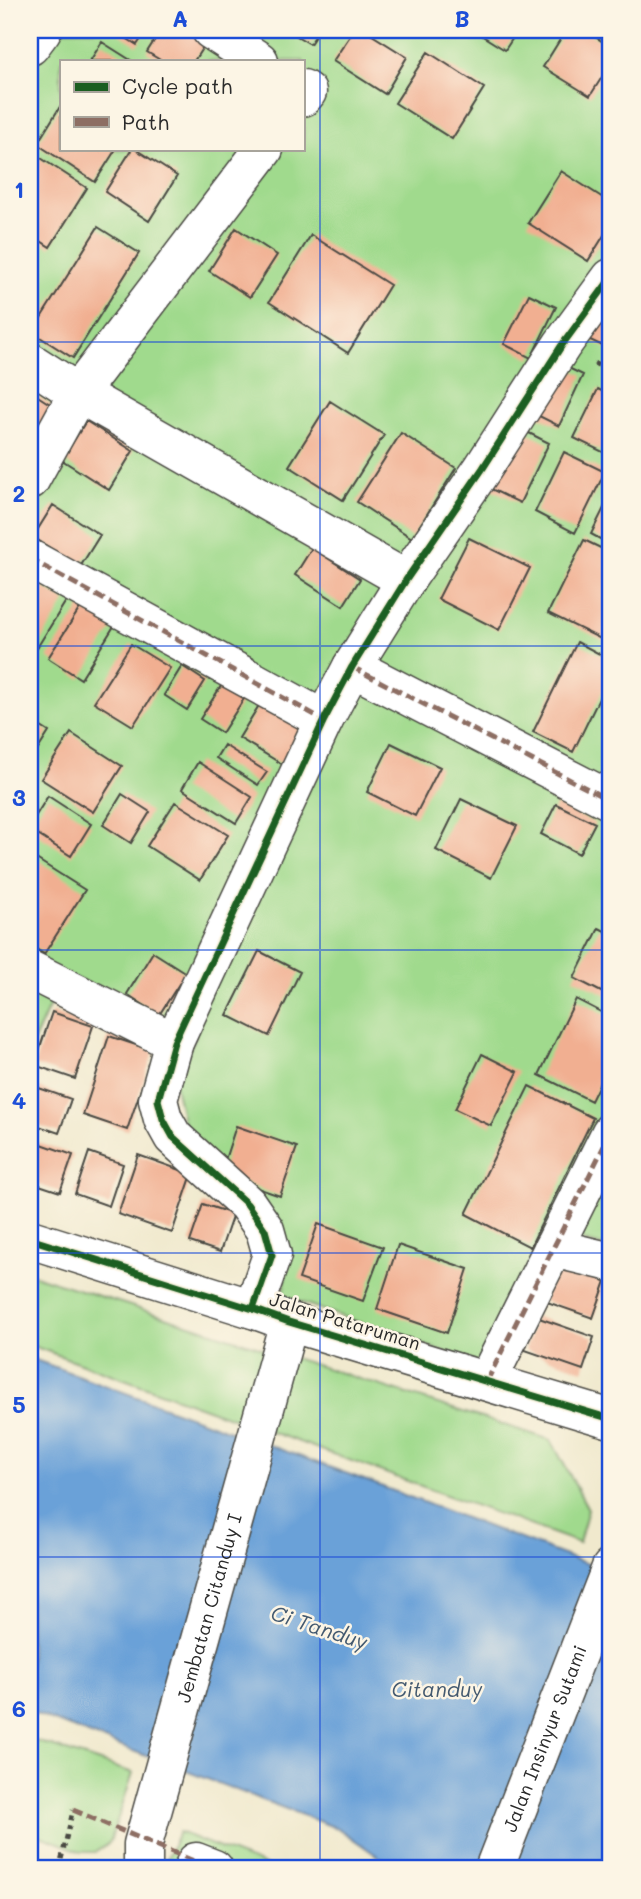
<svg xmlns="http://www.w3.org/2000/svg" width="641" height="1899" viewBox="0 0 641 1899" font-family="Mali,sans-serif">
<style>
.green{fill:#a0da8d;stroke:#66825c;stroke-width:2;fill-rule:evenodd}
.water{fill:#6aa1d8;stroke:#4a6682;stroke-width:2}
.building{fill:#f1af91}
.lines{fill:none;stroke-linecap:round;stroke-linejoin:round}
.minor-casing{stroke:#494843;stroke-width:41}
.path{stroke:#494843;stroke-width:4.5;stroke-dasharray:5 5;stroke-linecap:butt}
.minor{stroke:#fff;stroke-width:38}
.quiet{stroke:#8d6e63;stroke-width:5;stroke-dasharray:10 5;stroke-linecap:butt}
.cycleway-casing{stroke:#fcf5e5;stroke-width:11}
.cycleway{stroke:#1b5e20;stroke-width:7}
.grid{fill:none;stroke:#1d4ed8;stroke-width:2;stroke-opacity:0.55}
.labels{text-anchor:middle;stroke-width:5;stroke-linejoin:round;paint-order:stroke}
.street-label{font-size:19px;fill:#2b2b2b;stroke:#fcf5e5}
.water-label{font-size:21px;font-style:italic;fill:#445a70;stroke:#fcf5e5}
.neatline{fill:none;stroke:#1d4ed8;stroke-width:2.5}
.grid-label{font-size:23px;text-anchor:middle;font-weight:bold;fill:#1d4ed8}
</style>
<rect width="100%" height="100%" fill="#fcf5e5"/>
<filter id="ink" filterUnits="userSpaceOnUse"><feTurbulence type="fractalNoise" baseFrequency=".0143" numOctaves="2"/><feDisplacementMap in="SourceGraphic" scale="14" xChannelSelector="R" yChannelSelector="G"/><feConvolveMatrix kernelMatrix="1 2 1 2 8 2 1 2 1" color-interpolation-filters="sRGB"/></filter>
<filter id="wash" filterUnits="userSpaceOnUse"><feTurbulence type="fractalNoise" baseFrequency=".00686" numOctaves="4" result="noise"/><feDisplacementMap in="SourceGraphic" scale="28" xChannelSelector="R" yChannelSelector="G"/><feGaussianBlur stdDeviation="1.57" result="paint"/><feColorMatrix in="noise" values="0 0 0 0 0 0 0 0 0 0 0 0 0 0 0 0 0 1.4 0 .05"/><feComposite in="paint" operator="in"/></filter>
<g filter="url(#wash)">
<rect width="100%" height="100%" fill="#f0e9cd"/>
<!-- green -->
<path class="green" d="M30 30H611V1248L547 1232 479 1364 283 1296 290 1251 185 1130 174 1081 196 1036 64 973 30 1050ZM61 61H303V149H61Z
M30 1274 551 1440 588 1509 579 1543 30 1345Z
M30 1739 133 1773 110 1842 96 1852H82L30 1832Z
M179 1832 273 1869H162Z"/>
<!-- water -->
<path class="water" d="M30 1358 359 1478 611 1573V1869H396L339 1829 30 1712Z"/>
<g id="blocks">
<!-- building -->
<path class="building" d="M113 30H147L137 45Z
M161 30H187L206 42 194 61H162L147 52Z
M287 30H319L310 44Z
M354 30H364L407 57 385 94 333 61Z
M473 30H518L505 50Z
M566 30H584L611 47V63L590 96 543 67Z
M102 42 132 61H90Z
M428 52 484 88 452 139 395 103Z
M61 105V149H116L95 182 37 144Z
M132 149H135L177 176 149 221 105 192Z
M30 151 87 188 50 247 30 234Z
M561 171 611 203V224L588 261 528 223Z
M98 227 139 253 73 358 32 332Z
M236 228 277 255 250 297 209 271Z
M311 235 390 285 348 353 269 302Z
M611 288V350L586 338Z
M529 294 556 307 531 358 504 344Z
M556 362 583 375 559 426 531 412Z
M598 389 611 396V456L574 438Z
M30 391 56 408 30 451Z
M330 401 384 435 343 500 289 466Z
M86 421 133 451 109 490 62 460Z
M515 426 549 443 520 503 485 486Z
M401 433 456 468 412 538 357 502Z
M564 452 605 472 575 533 535 512Z
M611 494V545L591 534Z
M53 505 100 535 80 567 33 537Z
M469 538 530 568 499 630 438 599Z
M584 540 611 553V644L548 613Z
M312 548 360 579 343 606 295 575Z
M30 579 66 601 30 659Z
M82 605 114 626 81 679 48 658Z
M577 642 611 660V674L573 752 533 732Z
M131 644 170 668 133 726 94 702Z
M182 666 205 681 187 710 164 695Z
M223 683 245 697 222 733 200 719Z
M261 702 307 731 285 766 239 738Z
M30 720 49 732 30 762Z
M71 733 122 766 93 812 41 779Z
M391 743 440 767 415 816 367 792Z
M224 745 267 772 258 785 216 758Z
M198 762 252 797 236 823 182 789Z
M122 794 150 812 131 843 103 825Z
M48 796 91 824 71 856 30 830V825Z
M461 799 517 826 491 878 436 850Z
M175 802 228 835 200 880 147 846Z
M556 804 595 823 579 854 541 834Z
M30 855 85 890 44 954 30 945Z
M599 928 611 934V997L574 978Z
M259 951 300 972 269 1036 227 1015Z
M153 952 186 973 159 1015 127 994Z
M576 999 611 1017V1060L591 1101 539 1075Z
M52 1012 93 1026 75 1079 34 1065Z
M109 1036 154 1051 127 1130 83 1115Z
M482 1054 518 1072 491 1126 455 1109Z
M30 1085 71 1099 59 1133 30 1123Z
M529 1086 593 1118 530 1247 466 1214Z
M236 1126 297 1147 280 1196 220 1175Z
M30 1140 73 1155 60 1192 30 1182Z
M89 1152 123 1164 109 1206 75 1194Z
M138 1155 192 1174 172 1233 118 1214Z
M203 1204 233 1214 220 1252 190 1242Z
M318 1224 383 1247 363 1301 299 1279Z
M398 1245 468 1269 447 1333 377 1309Z
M557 1264 606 1281 593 1318 544 1301Z
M536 1317 594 1337 583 1370 525 1350Z"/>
</g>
</g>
<g filter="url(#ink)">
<use href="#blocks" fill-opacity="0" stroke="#494843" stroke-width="2"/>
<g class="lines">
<!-- minor casing -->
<g class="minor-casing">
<g id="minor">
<path d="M211 30 259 61"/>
<path d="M30 46 42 30"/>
<path d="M303 89 307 92 303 97"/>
<path d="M30 362 78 393 406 580"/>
<path d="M30 480 78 393 264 149"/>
<path d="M30 559 324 720"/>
<path d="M352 667 611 801"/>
<path d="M30 970 174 1042"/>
<path d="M30 1239 253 1309 289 1322 611 1419"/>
<path d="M553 1248 611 1262"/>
<path d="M253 1309 272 1255 265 1230 247 1204 173 1137 163 1119 158 1100 174 1042 324 720 352 667 406 580 483 468 562 345 611 278"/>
<path d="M487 1381 611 1132"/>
<path id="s1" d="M143 1869V1844L289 1322"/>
<path d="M193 1869 196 1862 214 1869"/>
<path id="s2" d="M494 1869 611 1568"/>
</g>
</g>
<!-- path -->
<path class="path" d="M594 363 611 373
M59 1869 73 1810"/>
<!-- minor -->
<use href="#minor" class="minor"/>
<!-- quiet -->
<path class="quiet" d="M30 46 42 30
M30 559 324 720
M352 667 611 801
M487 1381 611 1132
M73 1810 196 1862"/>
<!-- cycleway casing -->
<g class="cycleway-casing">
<path id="cycleway" d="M30 1239 253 1309 289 1322 611 1419
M253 1309 272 1255 265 1230 247 1204 173 1137 163 1119 158 1100 174 1042 324 720 352 667 406 580 483 468 562 345 611 278"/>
</g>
<!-- cycleway -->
<use href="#cycleway" class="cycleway"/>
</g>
</g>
<!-- grid -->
<path class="grid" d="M320 30V1869M30 342H611M30 646H611M30 950H611M30 1253H611M30 1557H611"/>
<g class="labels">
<!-- street labels -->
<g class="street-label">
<text transform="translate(345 1321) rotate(17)" y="7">Jalan Pataruman</text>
<text dy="7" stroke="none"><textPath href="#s1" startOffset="270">Jembatan Citanduy I</textPath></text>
<text dy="7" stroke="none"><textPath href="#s2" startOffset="140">Jalan Insinyur Sutami</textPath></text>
</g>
<!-- water labels -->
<g class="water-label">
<text transform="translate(319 1628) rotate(18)" y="7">Ci Tanduy</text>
<text x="437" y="1697">Citanduy</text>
</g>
</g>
<!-- margin -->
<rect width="641" height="1899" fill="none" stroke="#fcf5e5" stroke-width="77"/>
<!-- legend -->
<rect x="60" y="60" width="245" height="91" fill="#fcf5e5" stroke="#a8a49b" stroke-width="2"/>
<rect x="74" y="82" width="35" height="10" fill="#1b5e20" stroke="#a8a49b" stroke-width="2"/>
<text x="122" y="94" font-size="21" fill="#2b2b2b">Cycle path</text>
<rect x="74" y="117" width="35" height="10" fill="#8d6e63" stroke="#a8a49b" stroke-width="2"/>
<text x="122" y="130" font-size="21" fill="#2b2b2b">Path</text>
<rect x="38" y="38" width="564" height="1822" class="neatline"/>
<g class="grid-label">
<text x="180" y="27">A</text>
<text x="462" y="27">B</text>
<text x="19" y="198">1</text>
<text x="19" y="502">2</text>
<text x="19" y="806">3</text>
<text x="19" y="1109">4</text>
<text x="19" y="1413">5</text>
<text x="19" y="1717">6</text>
</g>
</svg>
